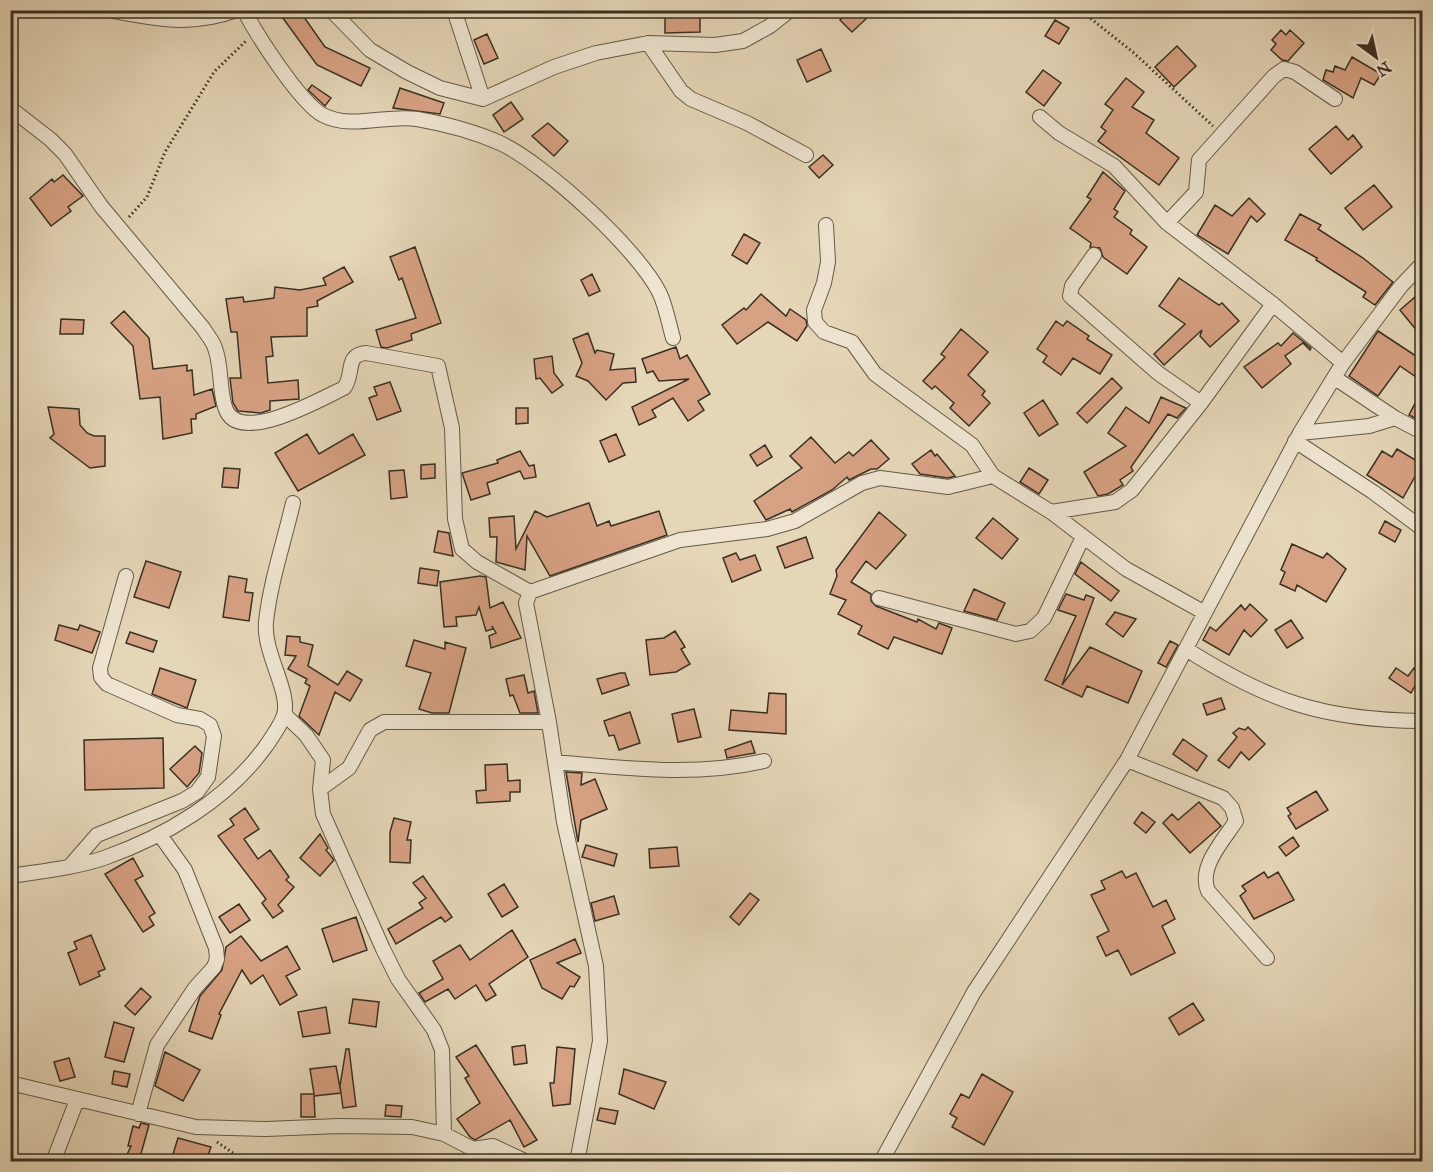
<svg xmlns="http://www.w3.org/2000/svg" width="1433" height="1172" viewBox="0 0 1433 1172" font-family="'IM FELL Great Primer',serif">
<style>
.building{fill:#d7a183;stroke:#393023;stroke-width:1.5}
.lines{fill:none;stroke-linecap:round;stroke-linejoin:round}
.street-casing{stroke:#645a48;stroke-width:16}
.path{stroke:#393023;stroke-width:3;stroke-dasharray:1.5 3;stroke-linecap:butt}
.street{stroke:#eee4d0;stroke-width:14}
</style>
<rect width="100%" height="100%" fill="#e5d6b7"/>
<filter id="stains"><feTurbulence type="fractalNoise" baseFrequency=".00333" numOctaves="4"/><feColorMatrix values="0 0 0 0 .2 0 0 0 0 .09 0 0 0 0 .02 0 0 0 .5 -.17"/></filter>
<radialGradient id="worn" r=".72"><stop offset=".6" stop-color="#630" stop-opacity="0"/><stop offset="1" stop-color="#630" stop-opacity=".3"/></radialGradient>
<!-- building -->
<path class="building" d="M277 10H299L325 47 370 68 361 86 317 65Z
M850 10H863L868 17 852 32 840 20Z
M665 11H700V32L665 33Z
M1055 20 1069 28 1059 44 1045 36Z
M1281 30 1286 35 1290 30 1304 43 1288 61 1282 60 1271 50 1276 44 1272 40Z
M487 34 498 58 484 64 474 40Z
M1177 46 1196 66 1174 87 1155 67Z
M821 49 831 71 807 82 797 60Z
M1352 57 1381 74 1374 85 1361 78 1353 98 1323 80 1326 70 1333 72 1335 66 1345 70Z
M1043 70 1061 83 1044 106 1026 92Z
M1126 78 1144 92 1132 107 1154 120 1146 133 1179 158 1159 185 1098 141 1106 131 1101 127 1113 110 1105 104Z
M312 85 331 98 325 106 308 90Z
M400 88 444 103 440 114 393 108Z
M511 102 523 119 504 132 493 115Z
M548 123 568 141 554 156 532 136Z
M1336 126 1348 140 1353 135 1362 147 1331 174 1309 149Z
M823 155 833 165 819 178 809 167Z
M1103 172 1125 191 1114 209 1118 212 1114 217 1132 230 1130 234 1147 247 1127 274 1103 257 1100 248 1090 247 1091 243 1070 228 1091 199 1087 197Z
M63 175 83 196 68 207 71 211 51 226 30 198 52 179 54 182Z
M1374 185 1392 207 1363 230 1345 208Z
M1249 198 1265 214 1257 222 1251 216 1228 254 1197 235 1215 205 1232 216Z
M1300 214 1321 225 1318 229 1363 258 1393 282 1375 305 1363 297 1366 292 1316 260 1317 258 1285 240Z
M744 234 760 243 747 264 732 255Z
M415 247 441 323 411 334 412 340 387 348 381 347 376 330 416 318 402 278 399 280 390 257Z
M344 267 353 282 317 301 318 306 307 308V336L271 337 273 356 266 357 268 383 298 380 299 399 270 401V410L261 413 238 411 233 403 230 378H241L237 332H231L226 299 243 297 244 302 274 298 275 287 300 290 326 285 323 278Z
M592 274 600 291 589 296 581 280Z
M1179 278 1219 305 1222 303 1239 321 1210 347 1200 336 1202 330 1164 365 1154 354 1185 324 1159 306Z
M1422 291V337L1400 310Z
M761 294 786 316 790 309 806 320 807 326 797 341 768 322 737 344 722 325 744 308 746 310Z
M124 311 149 338 153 369 187 365V371L192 370 194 395 212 389 216 406 196 414V419H191L192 433 163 439 160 397 140 399 133 346 111 323Z
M61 319 84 320 83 334H60Z
M1056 321 1063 326 1067 321 1089 336 1087 339 1112 355 1100 374 1073 358 1061 375 1043 362 1047 356 1037 349Z
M961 329 988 352 968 375 985 391 982 395 990 403 969 426 950 408 954 403 935 386 932 389 923 381 945 357 941 354Z
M1378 331 1422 360V381L1400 366 1378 396 1349 376Z
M588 333 595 353 597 350 614 354 610 370 635 368 636 382 623 383 606 400 588 381 576 376 582 363 573 339Z
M1293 333 1311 348 1310 350 1303 343 1285 356 1291 364 1262 388 1244 367 1278 343 1281 346Z
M676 347 680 359 687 355 710 394 698 401 704 410 688 421 673 398 652 410 656 417 639 425 632 407 689 379 659 381 653 371 647 373 642 359Z
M552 356 554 373 563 385 552 393 540 378 536 379 534 359Z
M1112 378 1122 388 1087 423 1077 413Z
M390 382 401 411 377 420 369 398 377 395 374 387Z
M1422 390V422L1409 415Z
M1161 397 1186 408 1177 418 1168 414 1131 467 1133 471 1120 480 1123 485 1108 494 1098 496 1084 472 1126 446 1108 433 1126 407 1149 423Z
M1043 400 1058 424 1039 436 1024 413Z
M48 407 79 409 80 425 87 433 94 436H105V466L90 468 50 438 54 434Z
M516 408H528V423L516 424Z
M307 434 319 454 353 434 365 455 298 491 275 453Z
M616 434 625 455 609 462 600 441Z
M811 437 835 463 849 452 853 456 871 440 889 459 877 469H871L849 480 847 477 832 490 792 512 790 509 766 520 754 501 802 468 790 456Z
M765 445 772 457 757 466 750 455Z
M1397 449 1422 464 1403 498 1367 475 1382 451 1392 457Z
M931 450 935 456 937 454 955 476 948 478 920 474 912 464Z
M520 451 529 466 534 465 536 477 524 479 520 471 487 483 490 494 471 500 462 473 498 463 497 460Z
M435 464V478L421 479V465Z
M224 468 240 469 238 488 222 487Z
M1029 468 1048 480 1039 494 1020 482Z
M404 470 407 497 391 499 389 471Z
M589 503 597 526 609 521 611 526 659 511 667 535 550 576 527 536 525 570 496 562 497 537H490L489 518 514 516 516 549 535 511 547 517Z
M879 512 906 535 876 569 866 561 851 582 871 594V601L876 606 917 622 918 619 936 629 939 623 952 628 942 654 894 637 888 649 858 634 862 626 838 614 846 600 830 594 837 576 836 570Z
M993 518 1018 539 1002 559 976 538Z
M1385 521 1401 530 1395 542 1379 533Z
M438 531 449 533 453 556 434 552Z
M806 537 813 558 785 568 777 547Z
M1292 544 1323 558 1327 553 1346 569 1326 602 1297 585 1295 591 1280 584 1285 572 1281 570Z
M736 553 740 560 755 555 761 570 732 582 723 558Z
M146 561 181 572 169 608 134 597Z
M1081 562 1119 591 1111 601 1075 574Z
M420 568 439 571 437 586 418 583Z
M229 576 247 579 245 592 253 593 249 621 223 617Z
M480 576 486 577 490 608 503 602 521 638 491 648 489 636 496 633 492 626 493 629 486 631 479 607 476 615 456 617 457 626 444 627 440 582Z
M974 589 1005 603 997 620 964 611Z
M1066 594 1084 600 1086 595 1094 598 1062 685 1090 647 1142 671 1128 703 1087 686 1082 697 1045 680 1076 616 1058 610Z
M1250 604 1267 620 1251 637 1244 630 1229 655 1203 640 1210 627 1216 631 1241 605 1245 610Z
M1115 612 1136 619 1123 637 1106 624Z
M1291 620 1303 638 1287 648 1275 630Z
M59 625 78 630 80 625 100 632 92 653 55 640Z
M675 631 685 647 681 649 690 664 676 672 650 675 646 640 664 638Z
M130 632 157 641 153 652 126 643Z
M287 636 300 637V642L313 645 308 666 338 685 347 671 362 680 350 701 335 692 319 735 299 716 310 686 305 683 307 679 288 669 296 656 285 655Z
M414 640 445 649V642L466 648 449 713H432L419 709 431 673 406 666Z
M1170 641 1178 645 1166 667 1158 663Z
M160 668 196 680 187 708 152 694Z
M1396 668 1408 676 1414 668 1422 674 1411 693 1389 678Z
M620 673H625L629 685 602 694 597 679Z
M524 675 528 693 534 691 538 713H520L513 695 510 696 506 679Z
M769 693 786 694V734L729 730 731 710 767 713Z
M1221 698 1225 709 1207 715 1203 704Z
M694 709 701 737 678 742 672 714Z
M630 712 640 743 619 750 614 735 609 736 604 721Z
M1248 727 1265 744 1249 760 1241 752 1229 768 1218 760 1237 737 1233 733 1239 728 1245 730Z
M163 738 164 788 85 790 84 740Z
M1183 739 1207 756 1197 771 1173 754Z
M751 741 755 753 727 758 725 750Z
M195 746 202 753 199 773 187 787 170 769Z
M507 764 508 781 520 780V792H510V801L477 803 476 791 486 790 485 765Z
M566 772 582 773 581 785 595 779 607 809 581 820 578 842Z
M1316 791 1328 810 1296 829 1288 816 1291 814 1287 808Z
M1199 802 1221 826 1190 853 1163 823 1172 814 1178 820Z
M245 808 259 829 244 839 258 859 270 850 289 877 286 880 294 887 278 905 283 911 273 918 262 903 266 899 218 836 234 825 230 819Z
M1142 812 1155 822 1146 833 1134 823Z
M394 818 411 822 407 840H411L410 863 390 862V832Z
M320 834 328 848 326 850 334 860 320 876 300 858Z
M1293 837 1299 846 1286 856 1279 847Z
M586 845 617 854 614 866 582 857Z
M677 847 679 866 650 868 649 849Z
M133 858 143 876 135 880 155 913 149 917 154 925 143 932 105 874Z
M1122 871 1126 878 1136 873 1153 907 1166 900 1175 919 1162 926 1175 953 1131 975 1118 950 1106 956 1097 937 1109 931 1091 895 1105 889 1101 881Z
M1264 872 1268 878 1278 872 1294 900 1254 919 1240 896 1246 891 1242 886Z
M423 876 452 917 445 922 441 917 396 944 388 929 423 908 419 903 426 898 413 883Z
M504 884 518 907 502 917 488 894Z
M750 893 759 900 739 925 730 917Z
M614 896 619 914 595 921 591 903Z
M239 904 250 920 230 933 219 917Z
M356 917 367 950 333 962 322 929Z
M512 930 528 957 489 984 496 995 486 1001 476 985 455 999 448 989 425 1002 419 993 443 979 433 961 460 945 470 960Z
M91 935 105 969 98 972 100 976 80 985 68 953 77 949 74 942Z
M241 936 261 961 287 946 300 969 286 976 297 995 280 1005 263 975 251 984 242 970 219 1014 221 1015 212 1039 189 1031 200 996 222 970 226 947Z
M575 939 581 953 557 963 580 977 574 987 570 986 562 999 542 988 530 960Z
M141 988 151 997 135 1015 125 1006Z
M353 999 379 1002 376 1027 349 1023Z
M1193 1003 1204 1020 1179 1035 1169 1018Z
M326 1007 330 1033 303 1037 298 1012Z
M114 1022 134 1028 124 1062 105 1057Z
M476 1045 488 1064 537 1140 524 1147 510 1120 475 1140 470 1137 457 1119 480 1103 465 1078 469 1076 456 1057Z
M525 1045 527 1063 514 1065 512 1047Z
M557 1047 575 1049 570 1104 553 1106 550 1083H554Z
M346 1049H349L356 1106 343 1108 340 1086Z
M165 1052 200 1070 183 1101 155 1086Z
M69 1058 75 1077 60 1081 54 1062Z
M336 1066 341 1093 314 1096 315 1117H301V1094H314L310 1069Z
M624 1069 666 1082 654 1109 619 1094Z
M114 1071 130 1074 127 1087 112 1084Z
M982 1074 1013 1092 984 1145 952 1127 957 1118 950 1114 961 1094 969 1098Z
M386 1105 402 1106 401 1117 385 1116Z
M600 1108 618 1111 615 1124 597 1120Z
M141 1123 149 1125 139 1161H124L131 1146H128L133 1126 139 1128Z
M178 1138 211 1147 206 1161H171Z"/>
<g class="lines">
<!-- street casing -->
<g class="street-casing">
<path id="street" d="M108 10C155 19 190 27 237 10
M244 10C256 34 301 104 323 115 351 130 387 114 417 119 446 124 473 131 500 143 545 164 639 250 660 294 666 307 669 324 673 338
M331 10 370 50 407 72 440 88 483 99 554 67 596 53 648 43 715 45 743 41 770 26 790 10
M454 10 483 99
M648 43 681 91 691 99 747 123 806 155
M10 108 50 139 65 154 101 206 203 328C207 335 213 341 215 348 222 367 219 388 225 407 237 448 322 398 344 388 355 374 344 355 366 353L438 366 452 428 455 519 462 549 477 562 530 592
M1040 117 1059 133 1114 166 1167 223 1273 304 1343 363
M1167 223 1196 192 1199 160 1274 76 1284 69 1295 72 1335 99
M826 225 828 262 824 283 814 310 815 322 824 332 852 342 875 374 972 445 993 476
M1094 255 1072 286 1070 296 1158 373 1201 403
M1335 378 1395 418 1422 432
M1300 433 1369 426 1395 418
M1295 441 1373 492 1419 526
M1051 512 1115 502 1132 490 1201 403 1273 304
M879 598 1016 634 1030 631 1044 618 1083 537
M1186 649C1269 702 1324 720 1422 721
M284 714 306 735 323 760 320 789 323 814 383 949 398 979 434 1030 442 1050 444 1134
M1127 760 1223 798 1232 808 1236 821C1223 841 1198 867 1208 891L1267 958
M555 762C626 768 694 777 764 761
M320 789 349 768 370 730 384 722H549
M69 867 97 835 182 801 197 792 208 777 214 736 210 725 200 719 177 715 107 684 101 677 100 668 126 576
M10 876C42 871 74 868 104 858 166 836 227 800 266 746 272 737 281 725 284 715 291 692 263 653 266 622 270 583 284 542 293 503
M10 1083 196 1127 266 1129 339 1126 412 1127 444 1134 473 1149 493 1146 527 1162
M138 1114 157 1045 195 988 214 967 217 959 216 948 185 870 160 835
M53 1162 77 1100
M577 1162 600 1041 596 966 564 822 549 722 526 603 530 592 680 540 767 529 795 521 862 483 880 478 948 487 993 476 1051 512 1126 569 1205 613
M881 1162 974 992 1127 760 1300 433 1343 363 1401 286 1422 264"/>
</g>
<!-- path -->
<path class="path" d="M1080 10 1134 53 1213 126
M1417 10 1422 15
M129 217 147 197 165 152 214 72 247 40
M217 1142 246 1162"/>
<!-- street -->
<use href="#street" class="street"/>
</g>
<!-- margin -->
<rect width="1433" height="1172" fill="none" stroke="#e5d6b7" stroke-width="36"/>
<rect x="12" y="12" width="1409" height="1148" fill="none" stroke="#393023" stroke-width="3"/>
<rect x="18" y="18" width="1397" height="1136" fill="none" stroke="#393023" stroke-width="1.5"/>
<!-- north arrow -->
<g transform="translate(1376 57) rotate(147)" stroke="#eee4d0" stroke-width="4.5" paint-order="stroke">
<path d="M0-4.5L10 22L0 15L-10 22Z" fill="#393023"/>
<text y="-9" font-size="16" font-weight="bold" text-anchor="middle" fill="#393023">N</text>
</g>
<rect width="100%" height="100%" filter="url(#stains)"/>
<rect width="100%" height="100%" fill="url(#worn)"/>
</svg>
